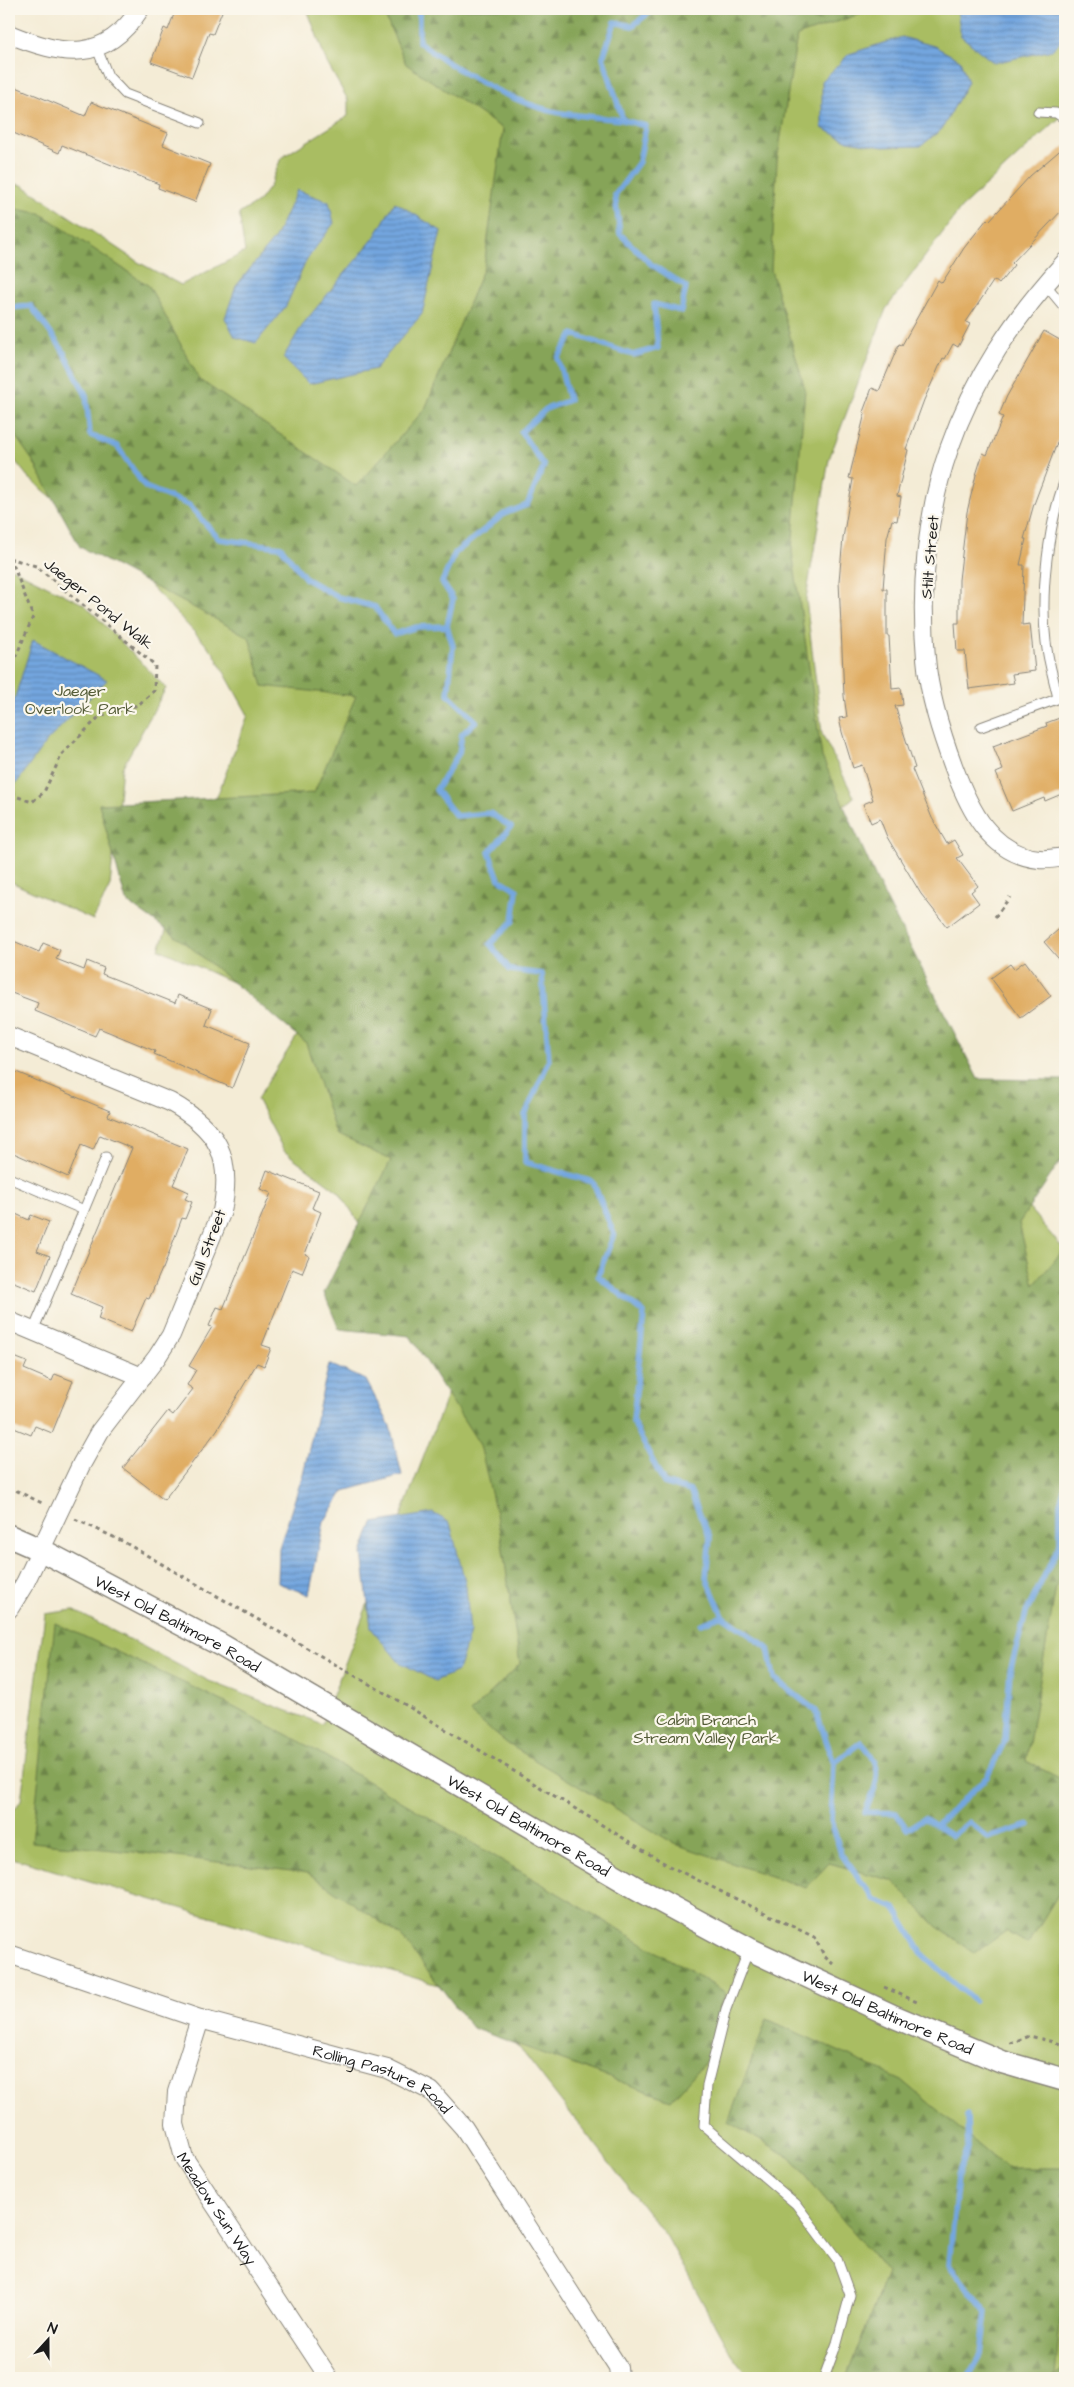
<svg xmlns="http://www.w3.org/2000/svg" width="1074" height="2387" viewBox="0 0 1074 2387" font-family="'Architects Daughter',sans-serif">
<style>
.green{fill:#a9bd62;stroke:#626c3f}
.forest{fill:url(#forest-firs);stroke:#51603a}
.water{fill:url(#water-rules);stroke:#48617e}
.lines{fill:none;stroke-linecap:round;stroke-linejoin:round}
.stream{stroke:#73a6df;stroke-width:5.5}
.building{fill:#e0ad63}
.service-casing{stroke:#888479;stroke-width:11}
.minor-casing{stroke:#888479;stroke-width:20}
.tertiary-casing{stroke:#888479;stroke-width:25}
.path{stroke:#888479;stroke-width:3;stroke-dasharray:4 4;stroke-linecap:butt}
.service{stroke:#fff;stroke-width:9}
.minor{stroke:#fff;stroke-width:18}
.tertiary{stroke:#fff;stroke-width:22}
.labels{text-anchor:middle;stroke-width:4.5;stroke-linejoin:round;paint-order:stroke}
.street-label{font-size:16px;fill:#1c1c1c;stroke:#fbf7ec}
.park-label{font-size:16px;fill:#545c38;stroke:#fbf7ec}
</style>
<defs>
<pattern id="forest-firs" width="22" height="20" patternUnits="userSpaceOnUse" patternTransform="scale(1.25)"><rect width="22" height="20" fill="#86a458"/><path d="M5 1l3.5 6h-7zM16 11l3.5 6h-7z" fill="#6d8548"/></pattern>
<pattern id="water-rules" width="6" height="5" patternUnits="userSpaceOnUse" patternTransform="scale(1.25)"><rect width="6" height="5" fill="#73a6df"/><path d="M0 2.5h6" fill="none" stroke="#5e86b4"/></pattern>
</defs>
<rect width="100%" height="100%" fill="#fbf7ec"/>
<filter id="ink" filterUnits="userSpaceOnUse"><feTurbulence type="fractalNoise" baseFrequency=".02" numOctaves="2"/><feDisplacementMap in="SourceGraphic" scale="10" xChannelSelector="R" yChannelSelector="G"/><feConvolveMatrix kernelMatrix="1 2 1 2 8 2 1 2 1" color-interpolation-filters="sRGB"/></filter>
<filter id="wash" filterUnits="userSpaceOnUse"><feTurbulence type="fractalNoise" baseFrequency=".0096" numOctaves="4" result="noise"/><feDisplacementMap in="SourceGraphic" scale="20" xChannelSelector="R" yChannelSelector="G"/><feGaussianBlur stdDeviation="1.12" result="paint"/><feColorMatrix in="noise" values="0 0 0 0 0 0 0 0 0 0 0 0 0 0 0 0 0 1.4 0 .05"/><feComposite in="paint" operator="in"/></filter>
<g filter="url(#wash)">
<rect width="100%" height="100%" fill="#f4ecd6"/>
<!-- green -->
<path class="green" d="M307 9H1065V113L961 208 886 309 829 459 806 599 822 734 854 797 765 871 946 1110 1065 1251V2378H750L731 2354 667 2237 500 2023 442 1986 9 1857V1818L21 1800 45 1614 73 1610 209 1681 322 1724 487 1290 375 1247 339 1192 284 1151 257 1099 309 1017 159 949 248 715 213 652 129 563 28 477 9 453V183L22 185 138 262 181 285 245 252 239 214 259 201 270 186 281 158 348 116V100L327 63Z
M9 567 85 605 166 688 122 768 110 886 93 920 9 881Z"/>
<!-- forest -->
<path class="forest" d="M382 9H874L797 36 777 161 771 270 805 389 792 551 822 757 879 885 978 1079 1065 1080V1154L1019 1223 1034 1285 1065 1248V1565L1056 1587 1026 1761 1065 1781V1883L1028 1944 1006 1931 975 1953 936 1926 893 1881 829 1863 806 1888 675 1844 508 1744 470 1713 520 1664 501 1536 480 1445 410 1336 339 1329 324 1293 391 1160 336 1134 306 1043 189 946 126 901 99 804 314 793 356 696 263 686 249 637 80 547 33 461 9 427V208L40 213 149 286 200 380 356 486 425 409 484 267 503 129 406 64Z
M55 1623 216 1698 301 1742 725 1992 708 2059 671 2100 472 2028 401 1936 308 1873 144 1853 32 1842Z
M767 2019 902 2080 1006 2168H1065V2272L1055 2375 1065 2368V2378H846L887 2273 791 2158 728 2122Z"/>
<!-- water -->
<path class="water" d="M957 9H1065V37L1052 50 994 63 961 36Z
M902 37 934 46 960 60 968 82 942 129 921 146 883 147 848 141 822 128V81L849 54Z
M297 190 329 202 334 223 307 259 286 306 256 343 235 337 225 318 236 286 275 238Z
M395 202 441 231 422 314 375 369 309 384 283 358 303 324 374 238Z
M33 640 107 680 46 742 16 784 9 774V716Z
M329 1364 366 1380 390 1426 402 1475 344 1491 324 1522 309 1595 278 1583 279 1548 303 1474Z
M433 1513 450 1523 466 1586 470 1632 458 1671 435 1681 399 1662 371 1628 362 1553 373 1523Z"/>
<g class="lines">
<!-- stream -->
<path class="stream" d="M419 9V42C454 69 507 100 551 111 574 116 599 117 623 120
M9 308 31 306 62 349 86 395 90 435 117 446 145 487 189 505 219 539 281 547 306 579 338 597 375 607 394 634 417 627 447 626 453 646 448 694 476 721 462 734 459 753 436 790 456 816 490 813 511 827 489 852 499 879 517 890 513 921 490 944 510 970 542 974 549 1061 525 1115V1162L593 1182 614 1234 598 1276 644 1313 633 1422 664 1483 690 1491 710 1538 706 1577 723 1616 768 1648 774 1678 816 1711 834 1763 831 1820 841 1854 875 1900 895 1908 923 1955 974 2001
M447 626 453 599 442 582 455 553 504 514 527 505 544 466 521 432 546 409 569 400 558 358 573 334 633 355 658 348 654 304 681 311 686 287 651 264 620 234 615 195 639 162 646 126 623 120 603 57 615 22 632 26 654 9
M701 1624 723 1616
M834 1763 861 1742C886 1769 878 1781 865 1812L896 1813 907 1829 924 1818 952 1836 969 1822 988 1838 1029 1825
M936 1826 987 1777 1005 1740 1010 1671 1026 1613 1060 1544V1503L1065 1487
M967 2115 968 2148 958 2176 949 2264 986 2312 981 2355 968 2378"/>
</g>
<g id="blocks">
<!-- building -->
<path class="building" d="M176 9H223L213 34 209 33 192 77 151 62 164 28 168 30Z
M9 84 85 116 91 102 168 133 163 145 210 164 195 202 158 188 159 184 62 145 59 153 9 131Z
M1065 146V207L1012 263 1014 265 999 284 994 280 966 322 970 324 958 347 953 344 945 359 943 358 924 400 906 449 908 450 897 496 901 497 897 521 892 520 887 538 883 589H887V636H889L892 689 901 688 903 705 895 706 915 768 912 769 932 818 947 844 954 840 963 855 957 858 978 886 971 892 979 903 947 927 921 894 887 837 880 819 871 823 863 804 873 800 862 765 853 768 842 732 839 718 847 717 844 696 839 581 843 538 853 479 849 478 865 413 863 412 872 388 879 391 899 344 902 345 938 280 942 283 964 248 987 219 989 221 1030 176Z
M1044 331 1065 343V422L1034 504 1024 539H1026L1020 565H1024L1022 625 1030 624 1035 671 1012 674 1014 683 969 689 965 651H957L955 623H959V580L967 512 976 475 983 453 987 455 1003 417 999 415 1007 396Z
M1065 716V788L1062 789 1064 793 1045 801 1044 798 1012 811 996 773 1003 770 993 746 1047 726 1046 723Z
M1065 924V966L1044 942Z
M9 939 39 952 43 943 60 950 56 959 84 970 87 961 104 968 102 974 175 1003 178 995 212 1009 206 1025 250 1043 232 1088 154 1054 155 1051 99 1028 95 1036 35 1011 38 1003 9 992Z
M1025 961 1051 996 1021 1018 991 978 1010 964 1014 969Z
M9 1069 110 1111 108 1116 188 1149 173 1185 189 1192 185 1199 192 1202 185 1219 182 1218 163 1269H162L149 1299 146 1298 131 1332 98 1319 102 1307 71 1294 132 1148 100 1135 93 1150 81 1145 68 1177 9 1151Z
M267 1170 319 1191 312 1208 321 1212 305 1254 309 1256 302 1273 292 1269 262 1345 271 1348 264 1366 257 1363 217 1430 164 1500 123 1468 168 1411 173 1415 193 1389 187 1385 196 1370 189 1366 212 1327 209 1326 217 1307 223 1309 271 1193 260 1189Z
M9 1211 29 1220 31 1215 49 1222 37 1251 50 1256 36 1291 9 1280Z
M9 1355 27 1362 24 1369 52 1381 55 1374 73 1381 52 1433 35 1426 31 1435 9 1426Z"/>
</g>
</g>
<g filter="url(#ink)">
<use href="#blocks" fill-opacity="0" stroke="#888479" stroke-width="1"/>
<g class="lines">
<!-- service casing -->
<g class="service-casing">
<path id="service" d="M96 46 108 76 125 94 200 123
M1038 112 1056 113 1065 119
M1045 284 1065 308
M1058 698C1054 680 1048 661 1046 642 1040 595 1048 524 1065 480
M981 727 1065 696
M9 1178 84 1210 33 1331
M84 1210 106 1157
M749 1949 726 2009 707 2085 704 2126 796 2204 837 2259 850 2295 837 2343 824 2378"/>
</g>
<!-- minor casing -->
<g class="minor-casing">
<g id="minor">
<path d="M9 34C63 56 104 64 140 9"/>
<path d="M1065 262C1014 318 974 377 949 449 926 514 920 590 926 658 929 696 941 733 954 768 969 808 990 854 1039 859 1047 860 1057 858 1065 857"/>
<path d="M9 1036 170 1102C218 1129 233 1156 222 1211L171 1335 157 1357 100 1431 81 1465 25 1583 9 1609"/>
<path d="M9 1321 142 1377"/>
<path id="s1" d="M9 1954 200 2019 387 2069 431 2091 464 2128 618 2367 619 2378"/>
<path id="s2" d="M200 2019 177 2092 175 2124 184 2158 329 2378"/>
</g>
</g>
<!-- tertiary casing -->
<g class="tertiary-casing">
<g id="tertiary">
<path id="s3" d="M9 1536 41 1550 221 1645 638 1889 749 1949 895 2017 1002 2062 1065 2080"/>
</g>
</g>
<!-- path -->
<path class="path" d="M9 558 36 566 155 665 154 691 138 705 100 716 62 754 44 792 32 802 18 797 9 789
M9 672 33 617 11 559
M995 917 1010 897
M9 1487 44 1504
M75 1519 122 1541 409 1707 669 1866 814 1937 825 1957 833 1964
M884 1987 919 2003
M1010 2043 1030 2036 1065 2045"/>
<!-- service -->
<use href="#service" class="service"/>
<!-- minor -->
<use href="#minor" class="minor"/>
<!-- tertiary -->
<use href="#tertiary" class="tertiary"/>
</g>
</g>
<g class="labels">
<!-- street labels -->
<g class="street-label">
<text transform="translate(929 557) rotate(-85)" y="6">Stilt Street</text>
<text transform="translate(99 603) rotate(39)" y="6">Jaeger Pond Walk</text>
<text transform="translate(206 1247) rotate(-69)" y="6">Gull Street</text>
<text dy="6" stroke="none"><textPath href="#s3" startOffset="190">West Old Baltimore Road</textPath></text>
<text dy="6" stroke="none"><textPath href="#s3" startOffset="595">West Old Baltimore Road</textPath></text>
<text dy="6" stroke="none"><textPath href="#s3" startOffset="1000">West Old Baltimore Road</textPath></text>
<text dy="6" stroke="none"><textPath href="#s1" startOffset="395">Rolling Pasture Road</textPath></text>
<text dy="6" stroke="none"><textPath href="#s2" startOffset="204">Meadow Sun Way</textPath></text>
</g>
<!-- park labels -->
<g class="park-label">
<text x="80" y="696">Jaeger<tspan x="80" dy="18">Overlook Park</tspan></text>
<text x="706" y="1725">Cabin Branch<tspan x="706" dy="18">Stream Valley Park</tspan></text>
</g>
</g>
<!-- margin -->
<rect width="1074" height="2387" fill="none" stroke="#fbf7ec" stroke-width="30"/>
<!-- north arrow -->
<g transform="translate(48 2340) rotate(21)" stroke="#fbf7ec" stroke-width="4" paint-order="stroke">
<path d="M0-4L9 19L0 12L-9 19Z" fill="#1c1c1c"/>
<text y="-8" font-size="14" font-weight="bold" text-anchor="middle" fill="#1c1c1c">N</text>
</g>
</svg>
